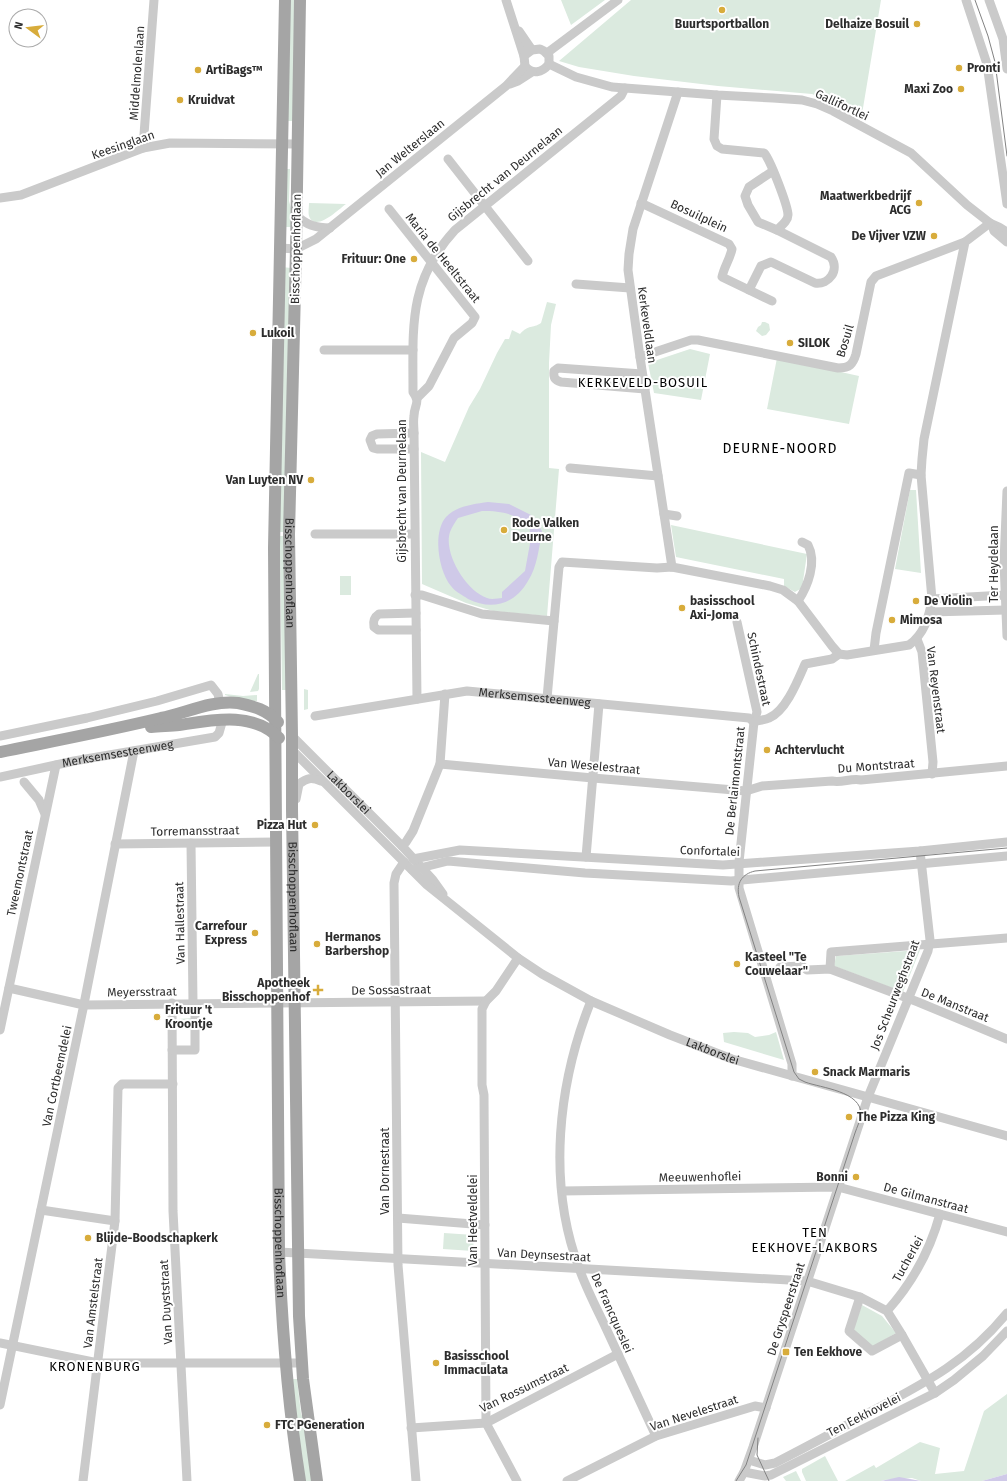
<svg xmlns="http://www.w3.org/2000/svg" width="1007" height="1481" viewBox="0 0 1007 1481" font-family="'Fira Sans',sans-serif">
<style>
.green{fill:#dbeadf}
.water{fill:#cfc9e8;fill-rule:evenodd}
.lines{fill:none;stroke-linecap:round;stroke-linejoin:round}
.minor{stroke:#cacaca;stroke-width:9}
.major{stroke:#a5a5a5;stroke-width:12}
.tram{stroke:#828282;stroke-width:1}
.poi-dot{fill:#d8ac3b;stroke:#fff;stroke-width:1.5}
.labels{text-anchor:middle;stroke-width:4;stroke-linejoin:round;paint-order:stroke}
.poi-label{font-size:12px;font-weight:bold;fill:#2d2d2d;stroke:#fff;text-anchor:start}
.street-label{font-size:12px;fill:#2d2d2d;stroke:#fff}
.neighbourhood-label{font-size:13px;letter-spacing:1px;fill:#000;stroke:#fff}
.quarter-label{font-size:14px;letter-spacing:1px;fill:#000;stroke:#fff}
</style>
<rect width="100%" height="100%" fill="#fff"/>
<!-- green -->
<path class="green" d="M288 0H296L294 121H286Z
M561 0H605L571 25Z
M631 0H881L862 114 812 94 718 86 634 76 579 67 559 61Z
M285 169H290L289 201 292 212V227H286Z
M309 203 346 204C339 209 315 233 309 216 308 213 309 207 309 203Z
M282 267 291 268 285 532H277Z
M547 302 556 304 551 325 549 363V468L559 469 547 616 493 611 466 603 422 584 421 452 445 462 469 407 480 389 497 353 505 339H509L512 330 520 334C529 324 532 329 541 323Z
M762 322H765L769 324 770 330 766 335 762 336 756 331 758 327 761 325Z
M690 349 710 354 701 400 654 393 648 363Z
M777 358 859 376 849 424 767 409Z
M910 490H916L921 573 895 569Z
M671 525 807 554 802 588 795 592 784 586V579L676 557Z
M277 536H285L288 690H282L280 548Z
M340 576H351V595H340Z
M258 674H259V689L258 691 250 692Z
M304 689 308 690V709L304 710Z
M225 694 243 696 257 695V701L250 702C242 697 234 698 225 695Z
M920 950 903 992 834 966 836 956Z
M192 1018V1028L178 1029V1019Z
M734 1032 748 1033 755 1037 769 1035 776 1032 784 1060 724 1042 723 1033Z
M444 1233 474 1235 473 1251 443 1249Z
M862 1305 882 1316 896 1333 872 1347 853 1329Z
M291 1379H297L301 1414 305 1421 315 1481H305Z
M1007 1394V1474L982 1481H921L912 1478 884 1480 881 1481H845L874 1465 876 1468 920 1442 940 1448 935 1474 964 1471 984 1411Z
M825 1456 838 1481H806L802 1472V1469Z
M796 1471 801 1481H786L783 1477Z"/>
<!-- water -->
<path class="water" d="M488 502 509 504 531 515 542 531C539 548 537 567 528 581 515 604 492 611 468 599 463 595 455 592 451 586 439 572 432 533 446 517 456 506 474 504 488 502ZM482 511C501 511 513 513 529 525L531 538 525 571 502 592V598C498 598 492 600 487 598 466 591 443 553 450 532 452 527 455 522 458 518Z
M1007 1474V1481H982Z
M899 1477 921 1481H881Z"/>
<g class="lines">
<!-- minor -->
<g class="minor">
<path d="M506 0 524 56"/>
<path d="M966 0 987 64 1007 204"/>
<path d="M989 0 1003 39 1007 69"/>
<path d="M519 31 532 50"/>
<path d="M540 49 544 51 549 56V64C542 73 532 75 525 66L524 56 532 50Z"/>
<path d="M547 53 618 0"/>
<path d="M549 64 576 77 612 87 717 95 773 98 802 100 817 104 833 111 911 153 967 205 990 223 999 227 1007 232"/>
<path d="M510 84 518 81 532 72"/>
<path d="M717 95 714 139 717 146 722 149 764 153C770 159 788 206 788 215 788 221 781 226 777 230L758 222 748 205 745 196 749 187 773 171"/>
<path d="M143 148 154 0"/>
<path d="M448 159 528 261"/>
<path d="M0 198 21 195 143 148 170 143 298 144"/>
<path d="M641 203 729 244 732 249C730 259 724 267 722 277L749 290 761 266 771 262 815 283C829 285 840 270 831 257L777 230"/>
<path d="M389 209 475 317 472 323 454 338 429 386 417 398"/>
<path d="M296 215C306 225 316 228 330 228"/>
<path d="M992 225 994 231 1007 242"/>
<path d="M280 248 296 249 316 239 506 86 525 66"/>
<path d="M576 284 630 288"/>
<path d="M749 290 772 301"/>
<path d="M324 350H413"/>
<path d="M640 357 691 340H698L838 368C850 368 853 364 856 354L871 282 876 276 965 242"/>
<path d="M642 374 558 368 554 371C553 378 555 380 561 382L645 389"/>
<path d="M414 433 377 434 372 436 370 440 373 448 377 449H414"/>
<path d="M570 468 658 476"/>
<path d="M1007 491 1004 562 1007 636"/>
<path d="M664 514 677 516"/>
<path d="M315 534H414"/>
<path d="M672 567 640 357 628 270 629 254 633 229 678 92"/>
<path d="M415 595H422L482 614 554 621"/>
<path d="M932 599 1005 595"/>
<path d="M798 601C808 586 817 562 808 545L802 542"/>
<path d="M930 612 1006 610"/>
<path d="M416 613 379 614C373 618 373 622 374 627L378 630H416"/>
<path d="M737 622 757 712 754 722 739 862V888L792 1064V1076"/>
<path d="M917 639 922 652 933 762 932 774"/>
<path d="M874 650 876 633 909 473 921 475"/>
<path d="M547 698 559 567 562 562 657 568 672 567 770 586 783 590 798 601 832 646 839 654"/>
<path d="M417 699 414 433C414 427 413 422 414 416 414 405 421 403 413 392 413 327 408 281 455 230L621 96 625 88"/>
<path id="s1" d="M315 716 467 691 749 718 754 722"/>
<path d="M754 722C759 720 765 720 769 718 786 711 798 680 805 664L832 659 839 654 847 655 909 645C924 634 929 618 932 599L921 475 922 459 924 439 965 242 990 223"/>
<path d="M0 736 87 718 157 701 211 685 218 694 220 704"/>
<path id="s2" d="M292 736 402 846 433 880 443 894"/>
<path id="s3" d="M292 750 427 885 518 958 542 974 591 1001 670 1035 732 1059 1007 1136"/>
<path d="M440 764 593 778 746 791 762 786 832 781C842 783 851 778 861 780L1007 766"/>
<path id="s4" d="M0 777 74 761 215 737 219 733 223 719"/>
<path d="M24 782 39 800 45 814"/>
<path d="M296 799 299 784C307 778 311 777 321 781"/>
<path d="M115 844 277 842"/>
<path d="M402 846 406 842 413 831 440 764 445 694"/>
<path d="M586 857 599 704"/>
<path d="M413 859 460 850 723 865 920 851 1007 842"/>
<path d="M404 862 396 874 394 883 398 1265 416 1481"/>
<path d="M412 870 448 861 585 873 731 881 1007 856"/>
<path d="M780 967 802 966 807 970 830 969 918 1002 1007 1039"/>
<path d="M830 969 831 952 1007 938"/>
<path d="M9 988 84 1005 486 1001"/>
<path d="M591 1001C558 1083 547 1183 579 1268 586 1288 596 1307 605 1326 622 1363 639 1400 656 1436"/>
<path d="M172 1003 173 1211 187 1481"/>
<path d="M0 1030 56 765"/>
<path d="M172 1050H195V1010L193 1003 191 843"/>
<path d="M562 1191 838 1187 1007 1232"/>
<path d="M41 1210 115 1221"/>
<path d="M398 1218 485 1225"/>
<path d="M279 1252 807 1281 860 1297 887 1311 902 1335 935 1393"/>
<path d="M860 1297 849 1331 872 1351 902 1335"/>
<path d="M887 1311C913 1282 930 1251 940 1214"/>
<path d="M0 1343 98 1363H302"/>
<path d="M0 1405 83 1009 134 751"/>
<path d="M411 1428 486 1423 618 1354"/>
<path d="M749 1460 765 1465 775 1463C808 1446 840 1429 872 1411 925 1383 968 1361 1007 1313"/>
<path d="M744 1472 765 1476 771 1475 935 1393 954 1380 983 1356 1007 1331"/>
<path d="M83 1481 115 1221 118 1088 122 1084H173"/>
<path d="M517 1481 486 1423 484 1095 482 1085V1009L486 1001 496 991 518 958"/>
<path d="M567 1481 656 1436 755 1406 766 1408"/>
<path d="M739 1481 744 1472 753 1447 868 1097 928 951 930 940 920 851"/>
</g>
<!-- major -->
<g class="major">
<path id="s5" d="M285 0 274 548 279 1252C282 1329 288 1405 300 1481"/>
<path id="s6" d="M300 0 296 249 289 534 292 736V809L299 1316 303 1379 317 1481"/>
<path d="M151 727C160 726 170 726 179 725 212 720 253 711 279 738"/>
<path d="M0 752C54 741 107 731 161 718 186 713 211 700 238 703 254 706 267 710 278 722"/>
</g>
<!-- tram -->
<path class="tram" d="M975 0 988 36 995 62 1007 156
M758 1438 757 1455 769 1481
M736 1481 746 1465 855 1133C857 1127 860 1121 861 1115 862 1091 821 1088 805 1082L799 1079 794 1072 739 897C736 883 742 874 755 871L1007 848"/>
</g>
<!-- markers -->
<g class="poi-dot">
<circle cx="722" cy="10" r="4"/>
<circle cx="917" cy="24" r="4"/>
<circle cx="959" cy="68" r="4"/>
<circle cx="198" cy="70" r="4"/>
<circle cx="961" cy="89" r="4"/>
<circle cx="180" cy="100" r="4"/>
<circle cx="919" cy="203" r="4"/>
<circle cx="934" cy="236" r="4"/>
<circle cx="414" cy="259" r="4"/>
<circle cx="253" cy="333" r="4"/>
<circle cx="790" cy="343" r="4"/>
<circle cx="311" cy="480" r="4"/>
<circle cx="504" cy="530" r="4"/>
<circle cx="916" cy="601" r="4"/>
<circle cx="682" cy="608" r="4"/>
<circle cx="892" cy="620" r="4"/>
<circle cx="767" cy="750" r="4"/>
<circle cx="315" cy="825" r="4"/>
<circle cx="255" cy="933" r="4"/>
<circle cx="317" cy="944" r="4"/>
<circle cx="737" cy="964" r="4"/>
<path d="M316 984h4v4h4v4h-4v4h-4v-4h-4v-4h4z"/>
<circle cx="157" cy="1017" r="4"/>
<circle cx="815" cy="1072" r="4"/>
<circle cx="849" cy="1117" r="4"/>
<circle cx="856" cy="1177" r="4"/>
<circle cx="88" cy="1238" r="4"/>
<rect x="782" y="1348" width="8" height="8" rx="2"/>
<circle cx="436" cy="1363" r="4"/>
<circle cx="267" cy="1425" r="4"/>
</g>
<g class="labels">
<!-- poi labels -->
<g class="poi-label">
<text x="722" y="28" text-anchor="middle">Buurtsportballon</text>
<text x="909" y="28" text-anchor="end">Delhaize Bosuil</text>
<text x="967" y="72">Pronti</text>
<text x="206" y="74">ArtiBags™</text>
<text x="953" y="93" text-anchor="end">Maxi Zoo</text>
<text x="188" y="104">Kruidvat</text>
<text x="911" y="200" text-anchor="end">Maatwerkbedrijf<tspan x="911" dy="14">ACG</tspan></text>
<text x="926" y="240" text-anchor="end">De Vijver VZW</text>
<text x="406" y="263" text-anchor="end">Frituur: One</text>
<text x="261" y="337">Lukoil</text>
<text x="798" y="347">SILOK</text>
<text x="303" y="484" text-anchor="end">Van Luyten NV</text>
<text x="512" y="527">Rode Valken<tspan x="512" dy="14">Deurne</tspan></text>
<text x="690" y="605">basisschool<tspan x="690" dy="14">Axi-Joma</tspan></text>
<text x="924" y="605">De Violin</text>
<text x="900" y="624">Mimosa</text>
<text x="775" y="754">Achtervlucht</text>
<text x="307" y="829" text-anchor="end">Pizza Hut</text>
<text x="247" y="930" text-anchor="end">Carrefour<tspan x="247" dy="14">Express</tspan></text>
<text x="325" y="941">Hermanos<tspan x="325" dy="14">Barbershop</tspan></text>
<text x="745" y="961">Kasteel "Te<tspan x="745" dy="14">Couwelaar"</tspan></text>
<text x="310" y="987" text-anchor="end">Apotheek<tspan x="310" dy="14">Bisschoppenhof</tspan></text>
<text x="165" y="1014">Frituur 't<tspan x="165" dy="14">Kroontje</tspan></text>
<text x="823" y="1076">Snack Marmaris</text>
<text x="857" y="1121">The Pizza King</text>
<text x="848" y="1181" text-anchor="end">Bonni</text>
<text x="96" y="1242">Blijde-Boodschapkerk</text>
<text x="794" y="1356">Ten Eekhove</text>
<text x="444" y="1360">Basisschool<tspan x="444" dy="14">Immaculata</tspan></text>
<text x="275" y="1429">FTC PGeneration</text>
</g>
<!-- street labels -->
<g class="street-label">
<text transform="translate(137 73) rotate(-86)" y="4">Middelmolenlaan</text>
<text transform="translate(842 105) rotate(25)" y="4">Gallifortlei</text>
<text transform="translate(123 145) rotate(-19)" y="4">Keesinglaan</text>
<text transform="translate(410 148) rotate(-39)" y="4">Jan Welterslaan</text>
<text transform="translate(505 174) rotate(-39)" y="4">Gijsbrecht van Deurnelaan</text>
<text transform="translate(699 216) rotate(25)" y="4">Bosuilplein</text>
<text transform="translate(296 249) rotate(-89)" y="4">Bisschoppenhoflaan</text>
<text transform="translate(443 258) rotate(51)" y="4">Maria de Heeltstraat</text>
<text transform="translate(647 325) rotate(82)" y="4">Kerkeveldlaan</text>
<text transform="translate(845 341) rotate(-73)" y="4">Bosuil</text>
<text transform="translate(402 491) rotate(-90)" y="4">Gijsbrecht van Deurnelaan</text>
<text transform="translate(994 564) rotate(-90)" y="4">Ter Heydelaan</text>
<text dy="4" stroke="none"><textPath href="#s6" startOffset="573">Bisschoppenhoflaan</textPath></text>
<text transform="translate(759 669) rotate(78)" y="4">Schindestraat</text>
<text transform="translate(936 690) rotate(83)" y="4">Van Reyenstraat</text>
<text dy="4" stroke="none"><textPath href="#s1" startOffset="222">Merksemsesteenweg</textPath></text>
<text dy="4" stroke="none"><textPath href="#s4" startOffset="120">Merksemsesteenweg</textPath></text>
<text transform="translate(594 766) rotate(5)" y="4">Van Weselestraat</text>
<text transform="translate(876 766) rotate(-4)" y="4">Du Montstraat</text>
<text transform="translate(735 781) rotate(-84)" y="4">De Berlaimontstraat</text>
<text dy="4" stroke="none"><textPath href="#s2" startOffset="80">Lakborslei</textPath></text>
<text transform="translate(195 831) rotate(-1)" y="4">Torremansstraat</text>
<text transform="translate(710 851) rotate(2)" y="4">Confortalei</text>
<text transform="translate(20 873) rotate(-78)" y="4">Tweemontstraat</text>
<text dy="4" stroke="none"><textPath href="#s6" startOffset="897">Bisschoppenhoflaan</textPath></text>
<text transform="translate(180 923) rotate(-91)" y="4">Van Hallestraat</text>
<text transform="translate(391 990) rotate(-1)" y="4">De Sossastraat</text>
<text transform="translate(142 992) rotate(-1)" y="4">Meyersstraat</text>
<text transform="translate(895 995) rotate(-69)" y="4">Jos Scheurweghstraat</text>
<text transform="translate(955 1005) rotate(22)" y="4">De Manstraat</text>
<text dy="4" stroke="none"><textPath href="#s3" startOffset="524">Lakborslei</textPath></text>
<text transform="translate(57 1076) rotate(-78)" y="4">Van Cortbeemdelei</text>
<text transform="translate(385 1171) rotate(-90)" y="4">Van Dornestraat</text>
<text transform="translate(700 1177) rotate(-1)" y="4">Meeuwenhoflei</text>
<text transform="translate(926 1198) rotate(15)" y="4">De Gilmanstraat</text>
<text transform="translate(473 1220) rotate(-90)" y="4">Van Heetveldelei</text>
<text dy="4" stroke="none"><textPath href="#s5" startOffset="1243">Bisschoppenhoflaan</textPath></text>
<text transform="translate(544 1255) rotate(3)" y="4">Van Deynsestraat</text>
<text transform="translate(908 1259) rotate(-61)" y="4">Tucherlei</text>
<text transform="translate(166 1302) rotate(-93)" y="4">Van Duyststraat</text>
<text transform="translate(93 1303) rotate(-83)" y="4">Van Amstelstraat</text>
<text transform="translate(786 1309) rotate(-72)" y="4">De Gryspeerstraat</text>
<text transform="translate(612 1313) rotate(66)" y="4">De Francqueslei</text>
<text transform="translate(524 1388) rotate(-26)" y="4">Van Rossumstraat</text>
<text transform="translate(694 1413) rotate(-18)" y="4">Van Nevelestraat</text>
<text transform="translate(864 1415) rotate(-27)" y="4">Ten Eekhovelei</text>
</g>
<!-- neighbourhood labels -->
<g class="neighbourhood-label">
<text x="643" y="387">KERKEVELD-BOSUIL</text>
<text x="815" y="1237">TEN<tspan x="815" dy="15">EEKHOVE-LAKBORS</tspan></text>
<text x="95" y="1371">KRONENBURG</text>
</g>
<!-- quarter labels -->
<g class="quarter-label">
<text x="780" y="453">DEURNE-NOORD</text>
</g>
</g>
<!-- north arrow -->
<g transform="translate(28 28) rotate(285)"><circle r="19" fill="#ffffff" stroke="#ababab"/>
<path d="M0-3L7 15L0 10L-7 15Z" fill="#d8ac3b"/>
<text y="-6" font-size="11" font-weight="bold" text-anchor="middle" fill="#2d2d2d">N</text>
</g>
</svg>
